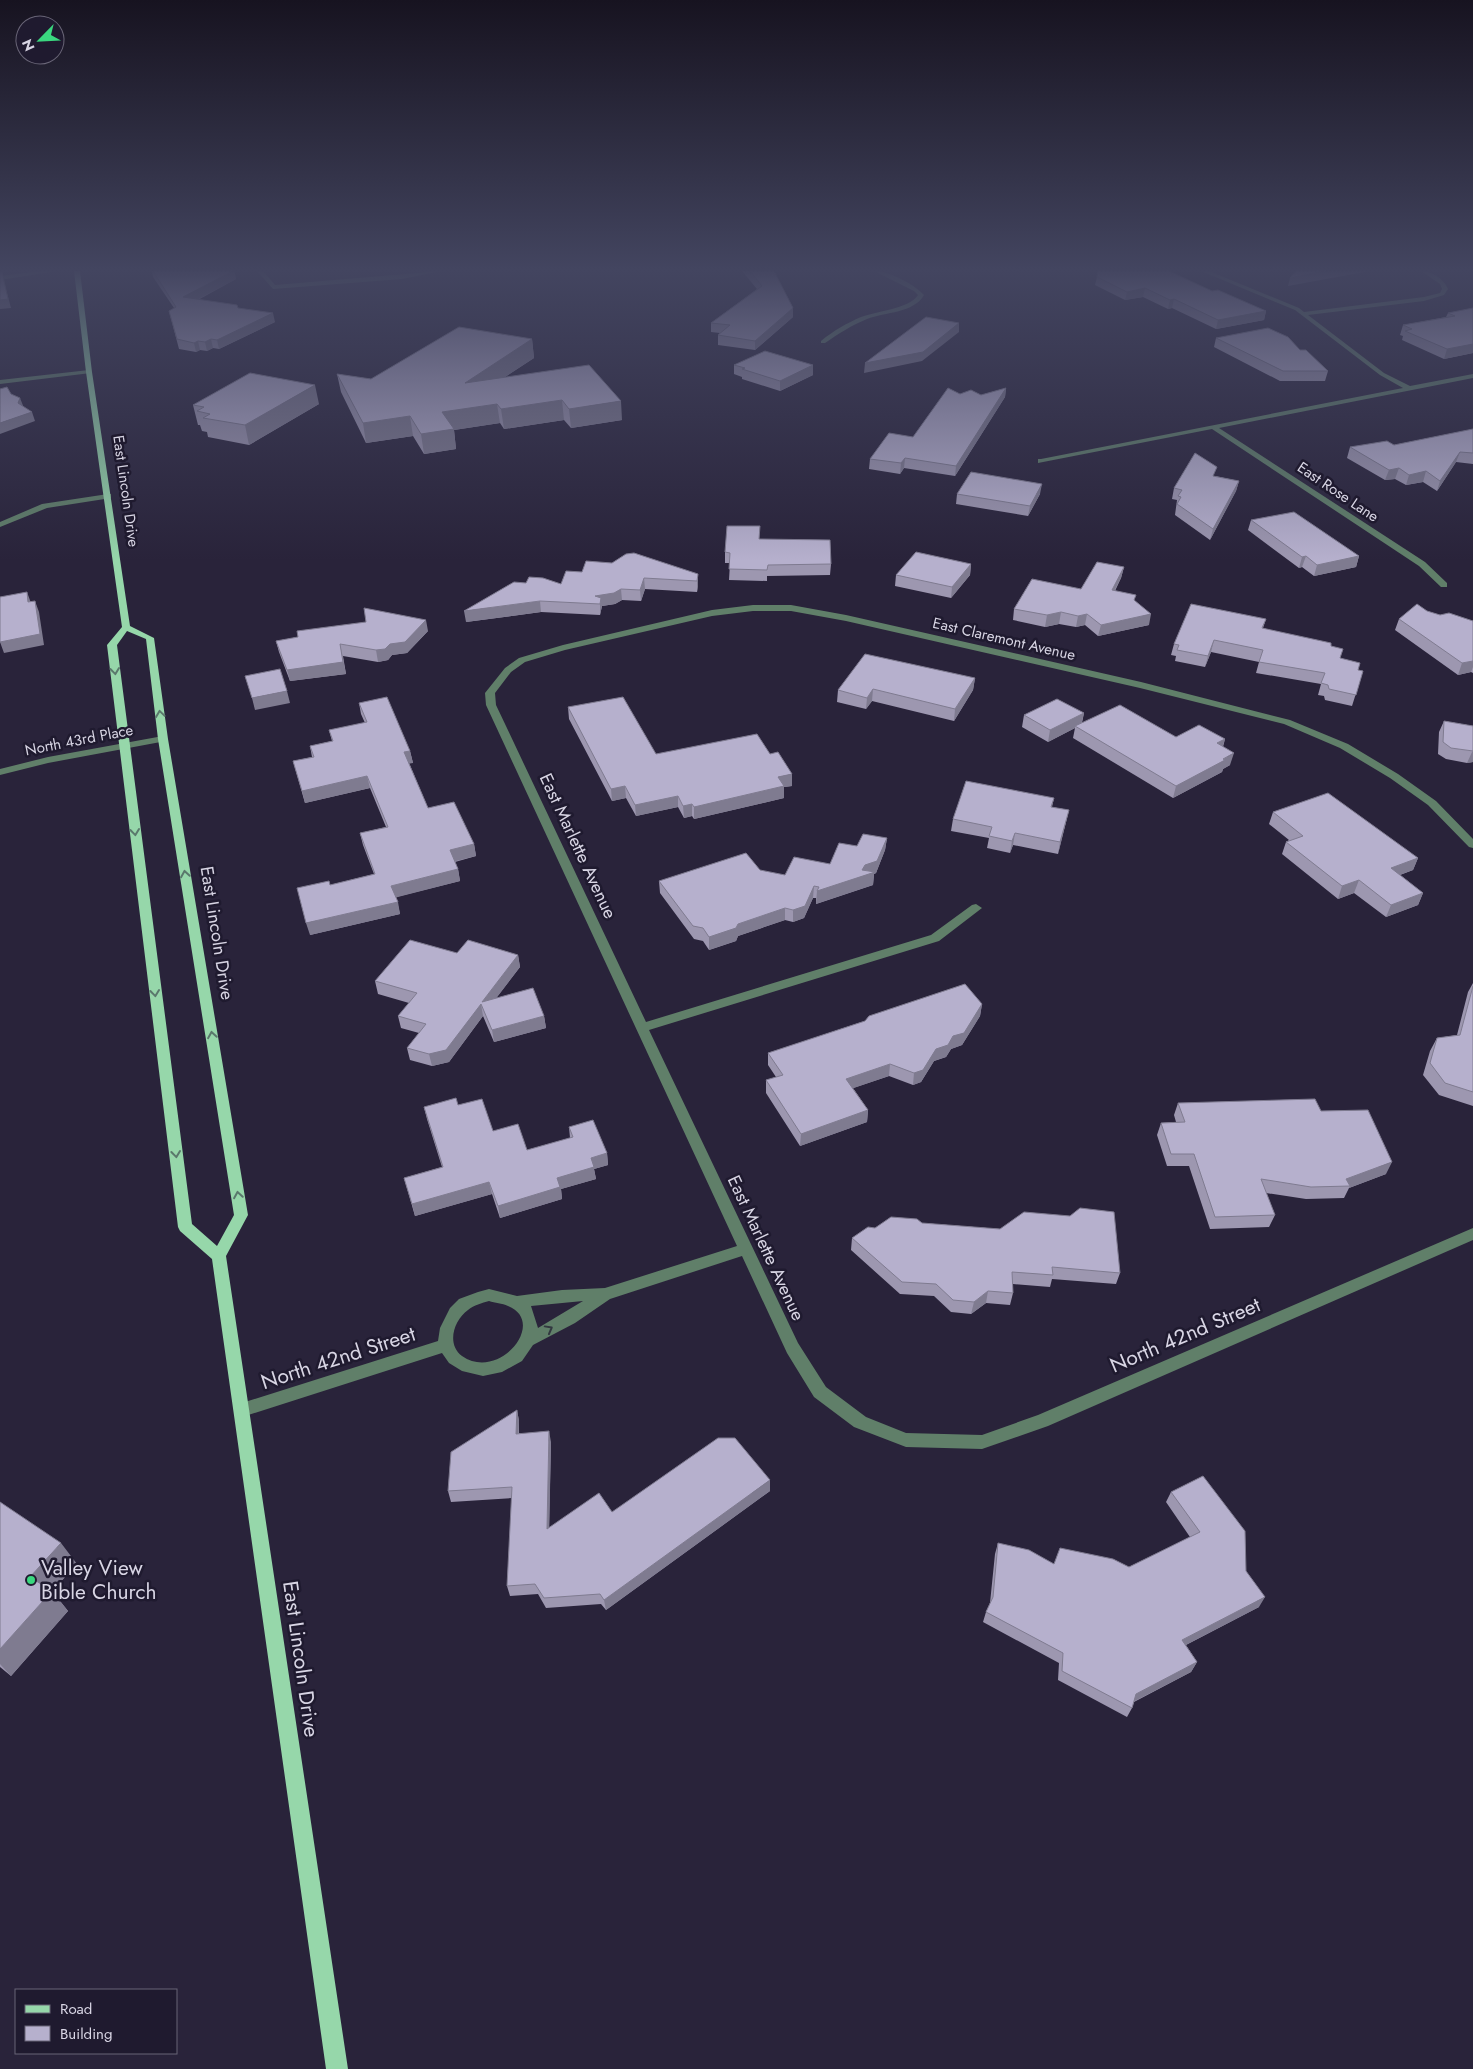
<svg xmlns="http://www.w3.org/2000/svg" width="1473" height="2069" viewBox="0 0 1473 2069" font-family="Jost,sans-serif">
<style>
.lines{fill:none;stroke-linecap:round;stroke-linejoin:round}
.minor{fill:#607f69;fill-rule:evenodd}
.major{fill:#96d7aa;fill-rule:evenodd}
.wall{fill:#9d97b0}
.shaded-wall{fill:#7f7b90}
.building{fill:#b6b0cd;stroke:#7f7b90}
.oneway{stroke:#5a786c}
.oneway2{stroke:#323840}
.poi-dot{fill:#3ad77f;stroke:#1f1a2f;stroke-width:2}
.labels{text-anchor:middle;stroke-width:5;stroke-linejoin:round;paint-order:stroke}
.far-street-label{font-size:15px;fill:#d8d5e4;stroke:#1f1a2f}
.street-label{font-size:18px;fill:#d8d5e4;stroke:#1f1a2f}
.near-street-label{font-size:21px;fill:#d8d5e4;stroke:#1f1a2f}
.near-poi-label{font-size:21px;fill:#d8d5e4;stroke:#1f1a2f;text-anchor:start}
</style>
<rect width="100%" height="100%" fill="#29233a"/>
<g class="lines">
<!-- minor -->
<path class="minor" d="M41 271H57L0 280V276Z
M257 271H263L275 285 441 271 402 279 273 289Z
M874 271C889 271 914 284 924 295 914 313 885 312 867 319 852 325 838 334 825 343H821V341C833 331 847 323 861 317 877 311 909 309 918 295L914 291Z
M1201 271H1209L1299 308 1304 312 1424 297 1440 293 1442 289 1440 284 1421 271C1432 271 1444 279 1448 289L1444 295 1424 301 1308 315 1384 373 1410 386 1473 374V378L1219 428 1425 562 1447 583V587H1441L1419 566 1212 429 1038 463V459H1041L1403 388 1380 375 1295 310Z
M89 370 91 371V373L0 384V380Z
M108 494H111V498L47 508 0 527V522L42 504Z
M753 605H791L846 615 1141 682 1290 720 1348 744 1398 774 1436 801 1473 839V848L1469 847 1428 805 1390 778 1340 748 1284 724 1140 688 846 621 791 611H753L712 616 565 650 525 662 511 672 495 693 496 705 646 1022 931 935 972 905 976 904 982 908 939 941 649 1030 798 1343 826 1387 866 1417 906 1433 982 1435 1038 1415 1473 1228V1240L1048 1426 982 1449 906 1447 854 1427 814 1397 787 1353 742 1256 610 1299 575 1323 533 1345 522 1361 502 1372 483 1376 462 1371 449 1363 442 1353 242 1417 236 1415 234 1410 236 1405 242 1403 438 1341 440 1328 450 1308 459 1299 478 1292 489 1289 517 1296 562 1290 605 1288 737 1246 486 705 485 693 505 668 519 658 563 645 712 610ZM489 1301C495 1303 502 1303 508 1306 548 1322 499 1382 462 1356 446 1344 454 1320 468 1310 474 1305 482 1303 489 1301ZM583 1301 538 1328 531 1306Z
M163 736 168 739 166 741 48 763 0 775V769L48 757Z"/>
<!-- major -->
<path class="major" d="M74 271H80L92 372 130 626 154 638 168 739 248 1215 226 1256 348 2069H326L212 1259 180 1231 178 1227 107 645 122 627 86 372ZM127 631 146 639 158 739 234 1215 217 1246 192 1224 117 645Z"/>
</g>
<!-- wall -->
<path class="wall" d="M152 271H234L236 279 198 300 238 308 275 322 219 349 213 348 207 351 200 350 196 352 179 349 169 311 174 308 153 277Z
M742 271H774L793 308V317L755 350 718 345V335L720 333 711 332V323L757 289Z
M1097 277 1212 291 1266 311 1264 320 1216 329 1172 308 1168 309 1143 297 1125 300 1095 285Z
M1473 308V353L1444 359 1402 340 1403 336 1400 335 1403 325 1446 317 1448 313Z
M1216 338 1328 371 1325 381H1280L1214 347Z
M532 339 534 358 505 377 622 420 571 428 564 420 504 429 500 423 454 430 456 449 424 454 413 436 366 443 341 392 337 374 371 379Z
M734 365H813V375L780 391 742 379V377L734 374Z
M1006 388 1005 397 955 476 904 468 900 474 869 469 870 459 913 437 960 394 981 395Z
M319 404 249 445 208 437 207 432 202 431 200 425H198L193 405Z
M1473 429V464L1456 462 1437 491 1423 482 1406 485 1395 479 1385 480 1347 458 1350 447 1394 445Z
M1215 476 1239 481 1236 491 1210 540 1175 515 1177 500 1172 499 1174 488Z
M957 494H1040L1028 516 956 504Z
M1251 520 1359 556 1356 567 1314 576 1302 567 1299 568 1248 530Z
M760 539 831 564 830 575 767 576V581L729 580 730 563H725V552Z
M971 564 970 575 951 598 895 586 896 575Z
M1124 567 1121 578 1115 591 1135 601 1149 625 1098 636 1085 625 1076 627 1059 624 1045 627 1013 620 1014 609 1081 589Z
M582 572 698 574V585L697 592 645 589 641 601 622 600 615 604 602 606 600 615 541 612 466 622 526 583 561 584Z
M1427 611 1440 615 1473 621V673L1471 672 1458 675 1395 630 1399 619Z
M1266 619 1263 628 1331 646 1340 658 1358 670 1363 671 1352 706 1325 700 1324 696 1318 695 1321 684 1256 673 1259 662 1211 652 1205 667 1175 661 1176 656 1171 655 1174 644Z
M428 631 407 653 392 655 388 660 378 662 343 656 346 674 290 681 279 652 276 641 298 637Z
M975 678 973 690 954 721 872 701 866 709 837 702 838 690Z
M359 703 410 751 413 763H409L428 808 474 844 476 856 455 862 458 869 460 881 396 897 400 914 310 935 330 885 374 874 363 845 360 833 386 827 370 788 305 803 293 761 312 757 310 746 332 741 329 730 365 723 361 714Z
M568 707 656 754 792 786 784 787V798L694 819 692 816 684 818 678 807 636 816 626 798 612 801 569 719Z
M1084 713 1082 723 1176 737 1225 739 1223 747 1230 765 1223 769 1222 772 1173 798 1073 738 1075 728 1048 742 1022 727 1024 715Z
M1444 721 1473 726V762L1467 763 1446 759 1438 754 1439 732Z
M1054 798 1052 807 1069 810 1058 854 1013 845 1010 853 987 848 989 838 951 831 953 819Z
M1273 812 1418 858 1413 870 1400 875 1423 893 1418 905 1386 917 1354 893 1338 899 1282 854 1286 842 1289 840 1269 824Z
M887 838 885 850 876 873 874 874 873 885 816 904V898H813L804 918 793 922 785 920 738 936 736 941 709 950 703 941 694 939 660 893 659 881 785 875 830 864 857 846Z
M457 953 518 955 520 967 496 998 544 1016 546 1028 494 1042 483 1016 449 1062 432 1066 410 1060 407 1048 419 1033 401 1028 398 1016 409 1003 378 994 375 981Z
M1473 983V1106L1439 1095 1423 1075 1430 1051 1437 1038 1457 1035 1468 992Z
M982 1004 980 1016 962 1045 951 1049 946 1057 934 1061 921 1082 913 1085 889 1076 853 1088 868 1110 867 1122 800 1146 766 1093V1080L776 1077 768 1065V1053L865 1021Z
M1178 1103 1321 1111 1386 1174 1349 1188 1344 1198 1306 1199 1266 1193 1275 1215 1269 1227 1210 1229 1189 1166H1167L1157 1135 1161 1123 1176 1122 1174 1115Z
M458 1105 493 1131 527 1150 570 1138 569 1127 607 1153 608 1165 594 1169 596 1179 561 1189 562 1199 500 1218 492 1194 415 1216 404 1178 442 1167 427 1119 424 1107Z
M922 1223 1000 1229 1120 1273 1116 1284 1052 1279 1050 1287 1013 1284V1293L1010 1305 986 1303 971 1314 951 1312 934 1296 900 1294 851 1250 852 1238 875 1228Z
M517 1410 519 1421V1433L551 1442 549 1527 612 1512 770 1491 606 1610 601 1604 546 1608 538 1594 510 1596 507 1586 512 1498 451 1502 448 1491Z
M1171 1492 1246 1571 1259 1607 1186 1645 1197 1662 1191 1672 1134 1702 1132 1708 1127 1717 1058 1680 1059 1663 983 1622 986 1612 990 1603 995 1554 998 1543 1054 1564 1129 1567 1190 1537 1166 1502Z
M0 1502 77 1564 52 1591 68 1611 11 1676 0 1667Z"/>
<!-- shaded-wall -->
<path class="shaded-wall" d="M0 271H2L3 274H2L11 308 0 309Z
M233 271H234L236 279 185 306 183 297Z
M1326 271H1370L1288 286 1290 278Z
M1145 288 1143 297 1125 300 1127 292Z
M1174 299 1172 308 1168 309 1170 300Z
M793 308V317L755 350V341Z
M1266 311 1264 320 1216 329 1218 320Z
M273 313 275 322 219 349 217 340Z
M959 323V332L922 361 864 373 865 363Z
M211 339 213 348 207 351 205 342Z
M532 339 534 358 468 401 465 383Z
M198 341 200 350 196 352 194 343Z
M1473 344V353L1444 359 1447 349Z
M813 365V375L780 391V381Z
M315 385 319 404 249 445 245 425Z
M1006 388 1005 397 955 476 956 466Z
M20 398 24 408 18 403Z
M562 400 564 420 504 429 501 409Z
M621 401 622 420 571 428 569 409Z
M497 404 500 423 454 430 456 449 424 454 421 434 442 412Z
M32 412 35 421 0 434V423Z
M410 416 413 436 366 443 363 423Z
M1460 452 1456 462 1437 491 1440 481Z
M905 458 904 468 900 474 901 463Z
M1399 468 1395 479 1385 480 1389 470Z
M1426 471 1423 482 1406 485 1409 475Z
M1239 481 1236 491 1210 540 1213 529Z
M1042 484 1040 494 1028 516 1030 506Z
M1306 556 1302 567 1299 568 1302 557Z
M1359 556 1356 567 1314 576 1317 565Z
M971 564 970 575 951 598 952 587Z
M1124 567 1121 578 1109 601 1112 590Z
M698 574V585L697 592V581Z
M644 578 645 589 641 601 640 590Z
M621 589 622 600 615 604 602 606 600 615V604L595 596Z
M27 592 31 603 28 602Z
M35 601 39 612 44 645 4 653 0 642Z
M540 601 541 612 466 622 464 611Z
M1061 612 1059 624 1045 627 1047 615Z
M1087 614 1085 625 1076 627 1078 616Z
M1151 614 1149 625 1098 636 1101 625Z
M426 620 428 631 407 653 392 655 388 660 378 662 376 650 390 644Z
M1214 640 1211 652 1205 667 1208 656Z
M340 644 346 674 290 681 287 670Z
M1473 661V667L1471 672 1458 675 1462 663Z
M975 678 973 690 954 721 955 709Z
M873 689 872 701 866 709 867 698Z
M287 691 290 703 255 710 252 698Z
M1084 713 1081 725 1075 726V728L1048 742 1050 730Z
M1225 739 1221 751 1217 743Z
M410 751 413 763 407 764 404 752Z
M1473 751V762L1467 763 1472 752Z
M1234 753 1230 765 1223 769 1222 772 1173 798 1176 786Z
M792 774V786L784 787V798L694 819V807L778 777Z
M367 776 370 788 305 803 302 791Z
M625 786 626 798 612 801 611 789Z
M678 796V807L636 816 635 805Z
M692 804V816L684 818 683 806Z
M1069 810 1058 854 1060 842Z
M1015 833 1013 845 1010 853 1012 841Z
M887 838 885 850 876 873 874 874 873 885 816 904 817 891 862 870 865 865Z
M474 844 476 856 452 862 450 850Z
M1418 858 1413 870 1386 880 1391 868Z
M458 869 460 881 394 898 391 886Z
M1359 880 1354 893 1338 899 1342 886Z
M814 886 813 898 804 918 793 922V910Z
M1423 893 1418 905 1386 917 1391 905Z
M398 902 400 914 310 935 306 923Z
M785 908V920L738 936 736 941 709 950V937L738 924Z
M518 955 520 967 485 1013 482 1002Z
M481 1004 483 1016 449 1062 432 1066 429 1054Z
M982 1004 980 1016 962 1045 951 1049 946 1057 934 1061 921 1082 913 1085 914 1073 936 1049 953 1036Z
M544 1016 546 1028 494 1042 492 1030Z
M890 1064 889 1076 845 1091 846 1079Z
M868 1110 867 1122 800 1146 801 1134Z
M607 1153 608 1165 594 1169 596 1179 561 1189 562 1199 500 1218 498 1206 557 1178 591 1158Z
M1392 1162 1386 1174 1349 1188 1350 1186 1346 1179Z
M489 1182 492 1194 415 1216 412 1204Z
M988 1291 986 1303 971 1314 974 1302Z
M517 1410 519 1421 518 1445 516 1434Z
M549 1431 551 1442 549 1540 547 1529Z
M770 1480V1491L606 1610 604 1600Z
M61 1543 77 1564 47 1597 30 1577Z
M52 1591 68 1611 11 1676 0 1664V1649Z
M1265 1597 1259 1607 1176 1650 1182 1640Z
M1197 1662 1191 1672 1131 1703 1136 1694Z"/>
<!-- building -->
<path class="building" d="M153 271H233L183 297 237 305 238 308 273 313 217 340 211 339 205 342 198 341 194 343 177 339 169 311 176 307Z
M750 271H774L793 308 755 341 718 335 730 325 711 323 762 286Z
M1098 271H1169L1212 291 1218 290 1266 311 1218 320 1174 299 1170 300 1145 288 1127 292 1097 277Z
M1296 271H1326L1290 278Z
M0 272H2L8 299 0 300Z
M1473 308V344L1447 349 1405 331 1412 329 1403 325 1455 316 1448 313Z
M926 317 959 323 923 352 865 363Z
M459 327 532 339 465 383 589 365 621 401 569 409 562 400 501 409 497 404 442 412 454 429 421 434 410 416 363 423 337 374 371 379Z
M1268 328 1288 337 1300 350H1306L1328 371H1283L1216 338Z
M765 351 813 365 780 381 742 369 745 368 734 365Z
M250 373 315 385 245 425 203 418 210 414 197 411 204 407 193 405Z
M7 387 11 394 20 398 18 403 32 412 0 423V389Z
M948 388 960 394 971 390 981 395 1006 388 956 466 905 458 901 463 870 459 889 433 913 437Z
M1473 429V453L1460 452 1440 481 1426 471 1409 475 1399 468 1389 470 1350 447 1387 441 1394 445Z
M1195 453 1217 467 1213 476 1239 481 1213 529 1177 504 1181 497 1178 496 1182 490 1174 488Z
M971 472 1042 484 1030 506 957 494Z
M1294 512 1359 556 1317 565 1306 556 1302 557 1251 520Z
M727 526H760L759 539 830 540 831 564 768 565 767 570 729 569 730 553 725 552Z
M916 552 971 564 952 587 896 575Z
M634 553 698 574 697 581 644 578 640 590 621 589 614 593 595 596 601 598 600 604 540 601 464 611 514 582 526 583 529 577 543 578 561 584 566 571 582 572 586 561 612 563 626 554Z
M1097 562 1124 567 1112 590 1136 595 1134 600 1151 614 1101 625 1087 614 1078 616 1061 612 1047 615 1014 609 1032 579 1081 589Z
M27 592 28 602 35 601 40 634 0 642V597Z
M1191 604 1266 619 1262 628 1331 643V646L1343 649 1340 658 1360 663 1358 670 1363 671 1356 695 1329 689 1328 685 1321 683 1325 673 1259 662 1263 650 1214 640 1208 656 1177 650 1179 645 1174 644Z
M1417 604 1427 611 1440 615 1449 613 1473 621V661L1462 663 1399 619Z
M364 608 426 620 405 642 390 644 385 649 376 650 340 644 343 662 287 670 276 641 298 637 297 631 366 622Z
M865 654 975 678 955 709 873 689 867 698 838 690Z
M280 669 287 691 252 698 245 676Z
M387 697 410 751 404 752 428 808 454 802 474 844 450 850 458 869 391 886 398 902 306 923 297 888 329 881 330 885 375 874 360 833 388 827 367 776 302 791 293 761 314 757 310 746 333 741 329 730 367 722 359 703Z
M623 697 656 754 757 734 770 754 778 752 792 774 778 777 784 786 694 807 692 804 683 806 678 796 635 805 625 786 611 789 568 707Z
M1057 699 1084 713 1050 730 1024 715Z
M1120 705 1176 737 1199 725 1225 739 1217 743 1234 753 1223 759 1225 760 1176 786 1075 726Z
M1444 721 1473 726V751L1451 748 1443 742Z
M966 781 1054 798 1051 807 1069 810 1060 842 1015 833 1012 841 989 836 992 827 953 819Z
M1328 793 1418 858 1391 868 1423 893 1391 905 1359 880 1342 886 1286 842 1303 836 1273 812Z
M863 834 887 838 877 861 865 865 862 870 875 872 817 891 819 887 814 886 805 906 793 910 785 908 738 924 736 928 709 937 703 928 693 926 659 881 746 853 760 870 785 875 794 857 830 864 839 843 857 846Z
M410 940 457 953 468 940 518 955 482 1002 533 988 544 1016 492 1030 481 1004 446 1050 429 1054 407 1048 426 1024 398 1016 417 993 375 981Z
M965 984 982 1004 964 1033 953 1036 948 1045 936 1049 923 1070 914 1073 890 1064 846 1079 868 1110 801 1134 766 1080 783 1075 768 1053 865 1021 869 1016Z
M1473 986V1092L1445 1083 1430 1063 1437 1038 1460 1035Z
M456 1098 458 1105 482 1099 493 1131 518 1124 527 1150 573 1137 569 1127 593 1120 607 1153 591 1158 594 1167 557 1178 560 1187 498 1206 489 1182 412 1204 404 1178 443 1167 424 1107Z
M1315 1099 1321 1111 1368 1110 1392 1162 1346 1179 1350 1186 1311 1187 1261 1179 1275 1215 1215 1217 1194 1154H1171L1161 1123 1185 1122 1178 1103Z
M1080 1208 1114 1212 1120 1273 1052 1267 1053 1275 1012 1272 1013 1293 988 1291 974 1302 953 1300 936 1284 902 1282 852 1238 868 1227 875 1228 891 1217 917 1219 922 1223 1000 1229 1024 1212 1070 1216Z
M517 1410 516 1434 549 1431 547 1529 599 1493 612 1512 718 1438H735L770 1480 604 1600 600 1594 544 1598 535 1584 507 1586 512 1487 448 1491 451 1452Z
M1203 1476 1245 1531 1246 1571 1265 1597 1182 1640 1197 1662 1136 1694 1132 1708 1062 1671 1063 1653 986 1612 993 1597 998 1543 1029 1550 1054 1564 1060 1548 1113 1559 1129 1567 1200 1532 1171 1492Z
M0 1502 61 1543 30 1577 52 1591 0 1649Z"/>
<!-- one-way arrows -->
<defs><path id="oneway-chevron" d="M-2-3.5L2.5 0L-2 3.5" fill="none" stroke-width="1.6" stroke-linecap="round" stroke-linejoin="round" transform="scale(1.25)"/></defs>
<g class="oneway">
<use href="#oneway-chevron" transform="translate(115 671) rotate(83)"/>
<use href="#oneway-chevron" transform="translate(160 714) rotate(-98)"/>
<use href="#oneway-chevron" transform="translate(135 832) rotate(83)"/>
<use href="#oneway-chevron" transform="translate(185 874) rotate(-99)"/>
<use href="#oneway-chevron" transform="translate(155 993) rotate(83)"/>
<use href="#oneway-chevron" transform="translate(212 1035) rotate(-99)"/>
<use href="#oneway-chevron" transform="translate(176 1154) rotate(83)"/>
<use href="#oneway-chevron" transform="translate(238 1195) rotate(-99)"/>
</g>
<use class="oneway2" href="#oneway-chevron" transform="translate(549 1329) rotate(-29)"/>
<!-- sky -->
<linearGradient id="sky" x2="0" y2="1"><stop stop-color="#171320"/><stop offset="0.48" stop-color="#434560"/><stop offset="1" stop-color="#434560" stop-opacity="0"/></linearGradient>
<rect width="1473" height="561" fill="url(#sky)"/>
<!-- markers -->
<circle class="poi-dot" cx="31" cy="1580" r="5"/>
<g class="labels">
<!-- far-street labels -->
<g class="far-street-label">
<text transform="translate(126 491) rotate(82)" y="5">East Lincoln Drive</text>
<text transform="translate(1338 492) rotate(34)" y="5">East Rose Lane</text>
<text transform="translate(1004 639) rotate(13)" y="5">East Claremont Avenue</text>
<text transform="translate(79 740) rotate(-11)" y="5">North 43rd Place</text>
</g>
<!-- street labels -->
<g class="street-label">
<text transform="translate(578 846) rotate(65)" y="6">East Marlette Avenue</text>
<text transform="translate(217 933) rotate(81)" y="6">East Lincoln Drive</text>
<text transform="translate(766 1248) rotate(65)" y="6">East Marlette Avenue</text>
</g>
<!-- near-street labels -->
<g class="near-street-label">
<text transform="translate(1185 1335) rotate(-23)" y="7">North 42nd Street</text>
<text transform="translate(338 1358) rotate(-18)" y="7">North 42nd Street</text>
<text transform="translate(301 1659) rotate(82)" y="7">East Lincoln Drive</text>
</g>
<!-- near-poi labels -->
<g class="near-poi-label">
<text x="41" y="1575">Valley View<tspan x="41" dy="24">Bible Church</tspan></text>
</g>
</g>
<!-- legend -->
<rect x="15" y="1989" width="162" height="65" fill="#1f1a2f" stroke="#696577"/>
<rect x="25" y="2005" width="25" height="8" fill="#96d7aa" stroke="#696577"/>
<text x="60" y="2014" font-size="15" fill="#d8d5e4">Road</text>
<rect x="25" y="2026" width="25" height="15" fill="#b6b0cd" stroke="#696577"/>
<text x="60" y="2039" font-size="15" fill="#d8d5e4">Building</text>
<!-- north arrow -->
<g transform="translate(40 40) rotate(246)"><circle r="24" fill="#1f1a2f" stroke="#696577"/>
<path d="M0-4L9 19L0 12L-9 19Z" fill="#3ad77f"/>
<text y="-8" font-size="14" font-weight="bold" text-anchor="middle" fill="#d8d5e4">N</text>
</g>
</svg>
